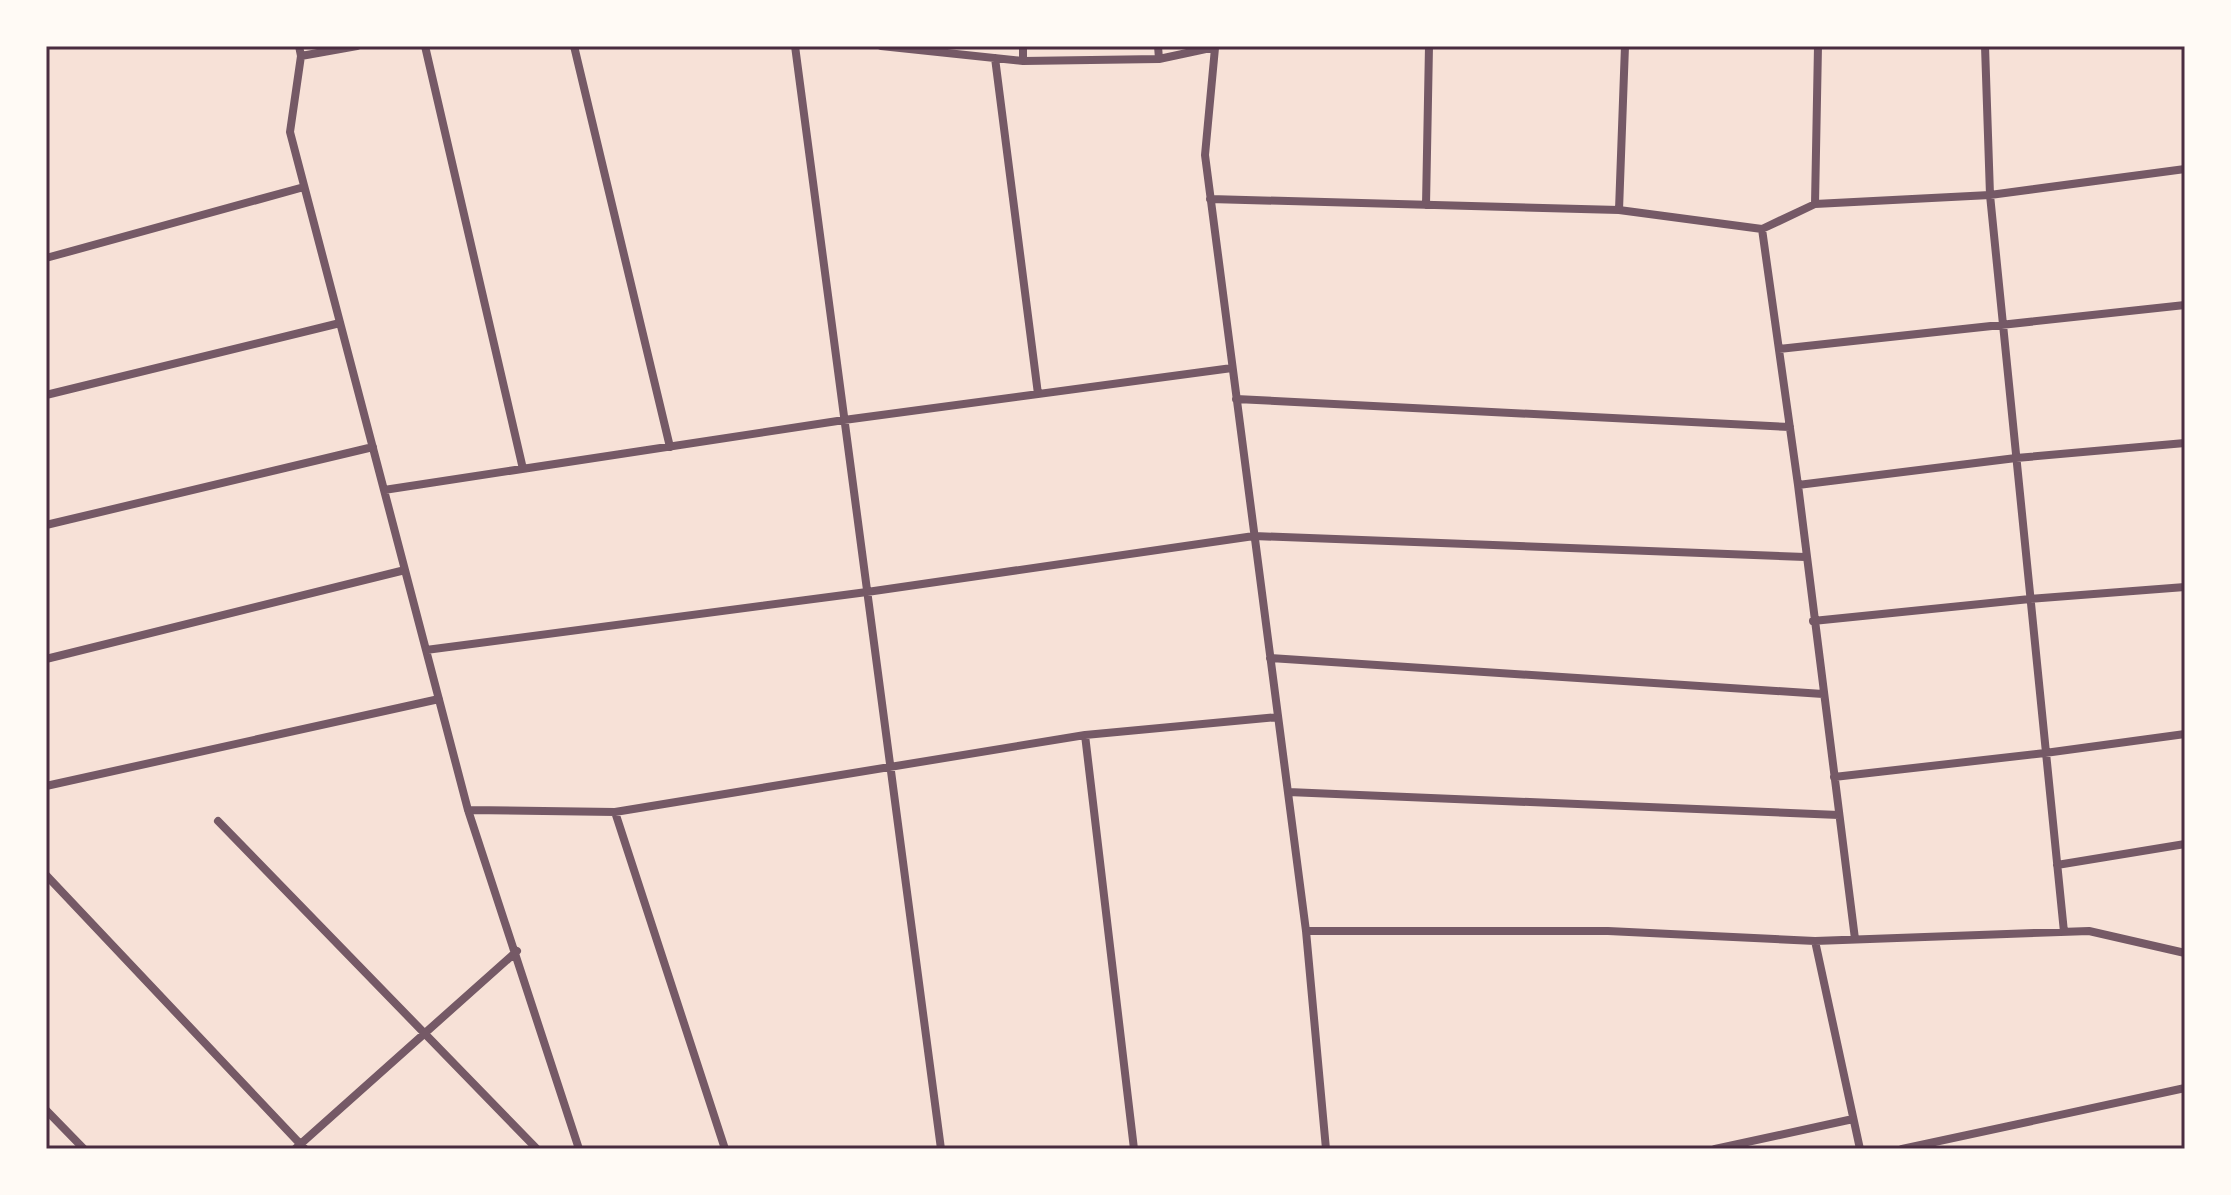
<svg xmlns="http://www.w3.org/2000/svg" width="2231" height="1195" viewBox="0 0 2231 1195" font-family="'Asap Condensed',sans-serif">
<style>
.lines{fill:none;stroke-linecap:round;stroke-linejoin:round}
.minor{stroke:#755966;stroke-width:8}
.neatline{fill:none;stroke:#4a2c40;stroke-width:3}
</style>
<rect width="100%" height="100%" fill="#f7e1d7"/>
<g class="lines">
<!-- minor -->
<path class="minor" d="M299 46 301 56 357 46
M425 46 523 469
M574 46 670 447
M795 46 941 1149
M881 46 1023 61 1159 59 1215 47
M1158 46 1159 59
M1985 46 1990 195 2064 932
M1215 48 1205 155 1306 931 1326 1149
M301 56 290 132 468 810 579 1149
M995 58 1038 394
M1023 61V46
M1210 199 1619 210 1762 229 1815 204 1990 195 2185 169
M1815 204 1818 46
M1426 205 1429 46
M1619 210 1625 46
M1762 229 1798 485 1855 939
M46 258 304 187
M1779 349 2185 305
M46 395 340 323
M1236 399 1790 427
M1798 485 2016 458 2185 443
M384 490 844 420 1232 368
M46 525 373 447
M1813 621 2030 599 2185 587
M426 650 867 592 1254 536 1805 557
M1270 658 1823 694
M46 659 405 570
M1085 735 1134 1149
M1834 777 2045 753 2185 734
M46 786 439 699
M1288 792 1839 815
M468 810 615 812 1085 735 1278 717
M615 812 725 1149
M218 821 537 1149
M2057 865 2185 844
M46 875 305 1149
M1306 931H1608L1815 941 2089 931 2185 953
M1815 941 1860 1149
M46 1110 84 1149
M295 1149 517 951
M1715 1149 1853 1119
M1902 1149 2185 1088"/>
</g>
<!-- border -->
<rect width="2231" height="1195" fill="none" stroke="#fffaf5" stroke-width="96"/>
<rect x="48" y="48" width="2135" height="1099" class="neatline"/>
</svg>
